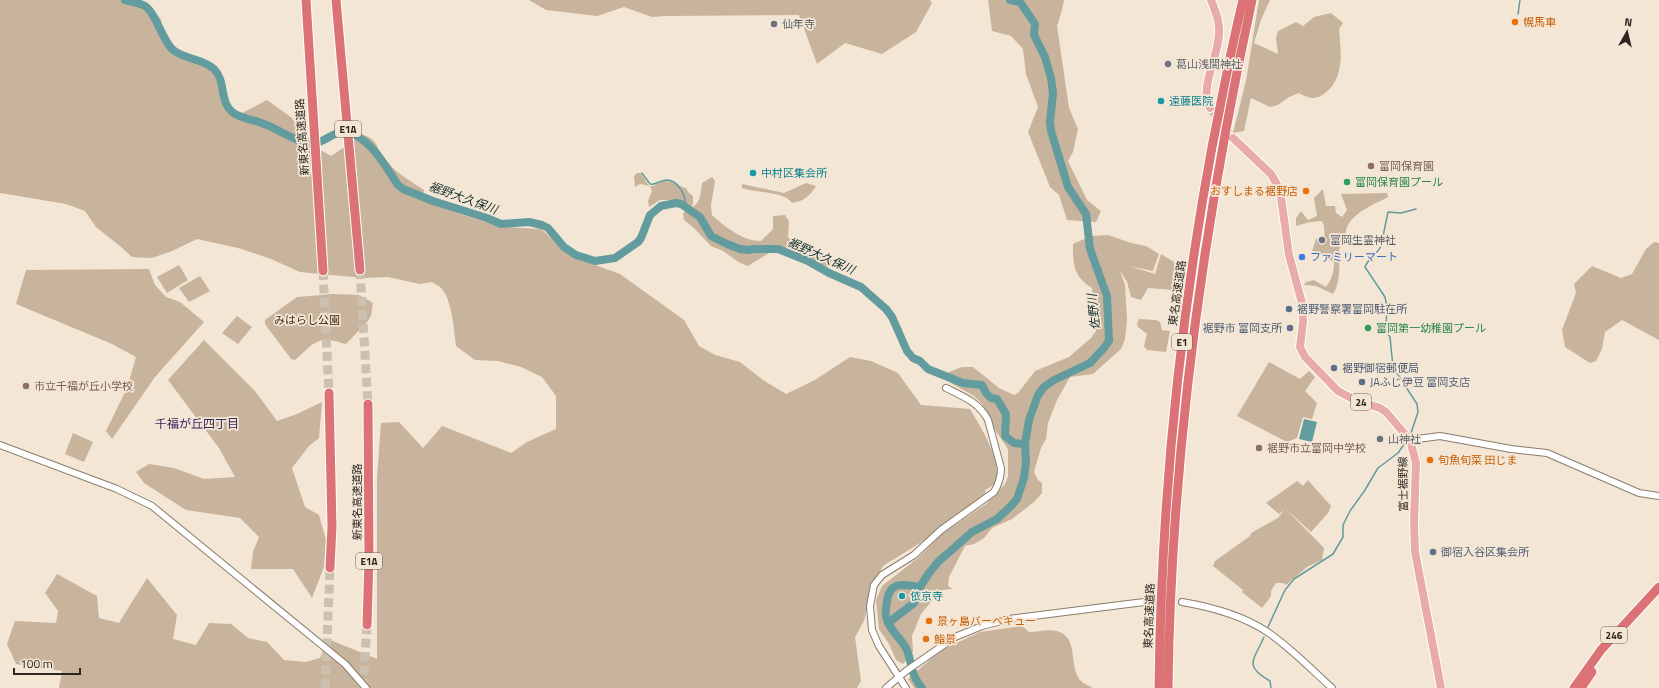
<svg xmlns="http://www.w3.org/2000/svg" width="1659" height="688" viewBox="0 0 1659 688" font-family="'Titillium Web','Noto Sans JP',sans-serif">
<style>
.green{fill:#c8b39c}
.water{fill:#639c9f}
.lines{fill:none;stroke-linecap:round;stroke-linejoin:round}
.stream{stroke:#639c9f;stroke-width:1.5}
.river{stroke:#639c9f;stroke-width:8}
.minor-tunnel{stroke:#ccc0b1;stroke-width:6;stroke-dasharray:6 3;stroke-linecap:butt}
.major-tunnel{stroke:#ccc0b1;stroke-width:8;stroke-dasharray:8 4;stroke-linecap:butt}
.highway-tunnel{stroke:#ccc0b1;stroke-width:9;stroke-dasharray:9 4.5;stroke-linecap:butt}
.minor-casing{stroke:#897c6d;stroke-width:8}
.major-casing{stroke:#fff;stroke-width:10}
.highway-casing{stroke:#fff;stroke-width:11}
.minor{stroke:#fff;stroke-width:6}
.major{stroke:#e9aaac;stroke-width:8}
.highway{stroke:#db7275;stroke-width:9}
.food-dot{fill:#e8710a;stroke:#f4e6d5;stroke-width:1.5}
.worship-dot{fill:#6b7280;stroke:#f4e6d5;stroke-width:1.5}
.culture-dot{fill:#0f9aa8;stroke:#f4e6d5;stroke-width:1.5}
.education-dot{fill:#8d6e63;stroke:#f4e6d5;stroke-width:1.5}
.leisure-dot{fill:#2e9e5b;stroke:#f4e6d5;stroke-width:1.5}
.shop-dot{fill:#3f7fe0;stroke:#f4e6d5;stroke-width:1.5}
.service-dot{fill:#5c6f8a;stroke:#f4e6d5;stroke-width:1.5}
.labels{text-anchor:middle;stroke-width:3.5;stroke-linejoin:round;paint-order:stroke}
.shield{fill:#f4e6d5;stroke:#676056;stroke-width:1}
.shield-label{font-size:10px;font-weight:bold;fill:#2b2620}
.food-label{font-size:11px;fill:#c56008;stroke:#f4e6d5;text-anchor:start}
.worship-label{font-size:11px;fill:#5b616d;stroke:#f4e6d5;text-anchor:start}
.culture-label{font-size:11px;fill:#0d838f;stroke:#f4e6d5;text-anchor:start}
.street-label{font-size:11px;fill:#2b2620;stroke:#f4e6d5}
.education-label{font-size:11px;fill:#785e54;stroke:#f4e6d5;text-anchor:start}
.leisure-label{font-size:11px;fill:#27864d;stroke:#f4e6d5;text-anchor:start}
.shop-label{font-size:11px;fill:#366cbe;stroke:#f4e6d5;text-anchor:start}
.service-label{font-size:11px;fill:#4e5e75;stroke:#f4e6d5;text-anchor:start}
.park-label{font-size:11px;fill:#40290b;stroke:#f4e6d5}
.water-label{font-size:12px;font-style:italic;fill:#102e30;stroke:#f4e6d5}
.neighbourhood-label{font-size:12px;fill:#352762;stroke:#f4e6d5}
</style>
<rect width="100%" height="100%" fill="#f4e6d5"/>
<!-- green -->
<path class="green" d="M0 0H141L161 19 163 39 217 73 225 107 242 113 267 100 292 118 305 141 331 156 355 140V133C382 138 373 147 388 163 398 174 412 182 424 190L423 199 460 214 503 227 541 229 567 252 582 260 620 274 684 320 699 346 715 355 740 362 763 380 786 394 815 380 850 357 871 361 898 373 921 405 970 409C980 426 1002 460 996 481 995 485 989 488 985 490L986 492 972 508 941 530 883 566 874 582 864 621 855 637 861 681 857 688H59L62 671 16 664 7 644 15 621 56 623 58 611 45 593 57 574 97 596 99 618 119 623 147 578 177 615 173 639 196 645 209 623 231 624 248 638 267 642 284 660 306 662 320 658 328 639 377 659V478L381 423 399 422 423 448 442 426 511 453 527 442 556 429V396L542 377 521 367 498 361 475 360 456 346C454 330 452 301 442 289 440 286 435 284 432 282L420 284 388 277 363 278 300 272 271 259 238 248 197 239 172 251 152 258 132 257 120 246 96 227 85 211 66 204 0 193Z
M529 0H930L932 3 916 32 882 54 845 43 817 64 799 15 665 16 652 17 624 7 597 16 546 10Z
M988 0H1064L1062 10 1057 26 1069 108 1078 129 1073 152 1068 161 1087 200 1101 211 1096 222 1067 220 1059 195 1050 187 1028 132 1038 107 1026 74 1023 49 1011 36 992 31Z
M1259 0H1270L1261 20 1254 43 1278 54 1276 38 1278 31 1296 22 1303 26 1314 17 1331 13 1343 23 1339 29C1341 51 1345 78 1325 93 1317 100 1308 99 1299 93L1289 97 1278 105 1270 107 1251 98 1244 131 1233 133 1246 81Z
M637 173H641L649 186 640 184 635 187 634 176Z
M712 177 715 181 711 205 712 215C725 227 743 241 761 241L773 229V216L785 215 789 221 788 238 832 260 828 267 784 250 769 253 748 266 740 263 723 251 711 246 694 228 684 220 683 213C699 204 700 202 702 183Z
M662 181C676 181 675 185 686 188L688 192 693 196V205L690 208 676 200H660L649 207 648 201 652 191 650 186H654Z
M806 183 816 186C810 196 804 201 792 203 784 191 755 193 742 188V184L784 193Z
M1323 189 1326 206H1335L1336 213 1342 217 1347 210 1341 194 1387 193 1388 197C1375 204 1356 211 1348 225 1345 230 1346 236 1344 240 1342 244 1339 247 1339 252 1339 266 1341 282 1333 294L1316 286 1304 285 1306 282 1314 280 1326 287C1332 279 1334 272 1334 262L1312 251 1316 239 1319 238V242L1325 243 1324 226 1322 221 1310 222 1296 226V218L1301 211 1308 220 1317 216 1314 198Z
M1108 235 1131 243 1146 246 1159 254 1153 271 1129 266 1155 274 1161 254 1174 262V290L1148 288 1141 300 1131 297 1127 282 1120 271 1125 285 1127 320 1125 339 1121 349 1093 374 1070 377 1057 400 1048 423 1046 439 1041 448 1034 472 1038 480 1042 483V493L1034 502 1012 519 992 528 984 538 974 544 965 546 949 577 948 586 953 589 943 590 935 597 921 614 912 636 913 652 903 664 896 660 889 644 879 629 876 600 882 586 918 558 942 534 986 504 1005 484 1008 477V449L995 430 991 419 981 403 974 396 949 382 946 376 949 372 962 367H973L999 388 1014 395 1018 393 1035 371 1069 357 1091 338 1096 331 1097 314 1093 305 1092 288C1073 276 1073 264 1073 244L1091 236Z
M1654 242 1659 243V340L1622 320 1605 332 1602 349 1596 361 1590 363 1565 347 1562 330 1576 293 1574 284 1592 266 1621 278 1632 274 1646 249Z
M179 265 188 280 167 293 157 277Z
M149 269 155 285 166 297 180 302 204 322 155 377 112 439 106 431 127 388 136 357 112 344 16 304 26 270Z
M200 276 210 291 189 302 179 288Z
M333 294 359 295 373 303 371 316 367 322 346 344C317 335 316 341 295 360L291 359 265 324V320L297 297Z
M237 316 252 327 238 344 222 333Z
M1139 319 1156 320 1160 322 1162 330 1170 331 1166 352 1147 350 1144 346 1147 334 1138 327 1137 323Z
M204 340 255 391 277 421 297 414 322 402 319 438 309 446 292 468 305 507 319 515 326 540 324 567 312 598 293 569H251L253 552 259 537 240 518 186 510 144 483 136 472 149 464 174 468 204 479 235 477 219 448 168 380Z
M1269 362 1300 379 1309 371 1315 377 1305 391 1317 403 1312 419 1303 417 1297 438 1287 442 1237 416Z
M73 433 93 442 84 462 65 454Z
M1308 480 1331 506 1328 513 1311 532 1285 508 1324 548 1322 560 1307 567 1286 585 1283 583H1276L1271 591V596L1262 608 1242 592 1243 590 1213 566 1215 561 1250 536 1251 533 1278 518 1284 510 1279 514 1266 503 1297 481 1303 486Z
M1022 626 1029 632C1038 632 1051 628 1060 632 1079 640 1068 669 1082 682 1085 684 1089 686 1093 688H914L908 679 933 657 946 648 980 632Z"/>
<!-- water -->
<path class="water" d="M1304 419 1317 422 1312 442 1299 439Z"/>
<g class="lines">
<!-- stream -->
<path class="stream" d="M1518 14 1520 0
M642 173 650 184C655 185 657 182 662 181 677 176 686 195 686 208
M1410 436 1418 412 1417 404 1393 367 1390 337 1387 333 1386 326 1387 307 1385 297 1365 267C1368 258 1377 255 1381 246L1388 212 1401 213 1416 209
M1268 627 1285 590 1294 579 1333 554 1343 537V525L1350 511 1365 490 1378 468 1398 453 1407 440
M1264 637C1254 660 1243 666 1270 681L1271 688"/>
<!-- river -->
<path class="river" d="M125 0C131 2 140 3 145 6 156 13 162 40 173 50 184 59 204 59 214 69 227 82 218 103 235 114 244 119 255 120 264 124 281 130 297 144 315 143 325 142 333 132 343 132 368 133 386 167 398 185L403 189 433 201 487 218 501 224 529 222 542 225 548 228 564 247 576 255 595 261 615 258 638 242 641 238 650 215 661 206 676 203 681 204 700 217 711 236 727 244 740 249 748 250 753 249H778L808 261 829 273 861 287 886 309 892 317 907 351 913 358 920 361 928 369 963 383 982 385 986 393 991 398 997 399 1006 414 1005 436 1014 443 1025 444
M920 587C903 584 890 581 887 601 886 609 884 615 888 622 892 632 901 639 906 648 913 663 909 673 922 688
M888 623 914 603 920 587 929 573 938 562 972 532 997 519 1012 505 1017 499 1024 478 1026 462 1025 444 1029 420 1038 395 1044 387 1054 380 1090 363 1104 348 1109 341 1107 296 1090 249 1086 214 1068 187 1051 131 1050 122 1053 93 1051 78 1045 57 1034 35 1035 24 1020 2 1010 0"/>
<!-- minor-tunnel -->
<path class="minor-tunnel" d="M1152 601 1182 602"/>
<!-- major-tunnel -->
<path class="major-tunnel" d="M1210 108 1233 138"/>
<!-- highway-tunnel -->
<path class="highway-tunnel" d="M360 270 368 404
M323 271 329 393
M325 688 330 568
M363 688 367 625"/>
<!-- minor casing -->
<g class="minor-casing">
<path id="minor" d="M1410 440 1440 436 1511 449 1547 453 1639 493 1659 496
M0 445 117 489 152 506 345 664 366 688
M1182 602C1212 607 1244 616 1269 633 1292 649 1311 669 1332 688
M886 688 906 671 955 637 982 626 1009 619 1152 601
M906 688 879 646 872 630 870 606 874 585 882 575 914 555 941 530 994 492C999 484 1001 477 1001 468L988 420C979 402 962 396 946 388"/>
</g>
<!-- major casing -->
<g class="major-casing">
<path id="major" d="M1210 108C1199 85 1219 57 1219 33 1220 21 1215 11 1211 0
M1233 138 1271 174 1280 190 1289 255 1302 303 1303 322 1300 347 1305 357 1338 391 1355 400 1380 408 1386 412 1410 440 1416 463 1414 523 1415 552 1441 688"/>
</g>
<!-- highway casing -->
<g class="highway-casing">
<path id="highway" d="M306 0 323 271
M336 0 360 270
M329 393 332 526 330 568
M367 625 369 559 368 404
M1159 688C1161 507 1179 325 1212 147 1222 98 1231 49 1243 0
M1168 688C1171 456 1203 226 1252 0
M1574 688 1601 650 1659 587
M1581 688 1592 672"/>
</g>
<!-- minor -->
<use href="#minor" class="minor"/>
<!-- major -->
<use href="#major" class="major"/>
<!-- highway -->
<use href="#highway" class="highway"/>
</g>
<!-- markers -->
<g class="food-dot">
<circle cx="1515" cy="22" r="4"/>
<circle cx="1306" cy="191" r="4"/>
<circle cx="1430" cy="460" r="4"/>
<circle cx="929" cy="621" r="4"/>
<circle cx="926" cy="639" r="4"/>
</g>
<g class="worship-dot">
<circle cx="774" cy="24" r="4"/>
<circle cx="1168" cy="64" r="4"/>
<circle cx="1322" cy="240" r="4"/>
<circle cx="1380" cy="439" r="4"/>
</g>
<g class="culture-dot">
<circle cx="1161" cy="101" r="4"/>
<circle cx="753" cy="173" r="4"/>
<circle cx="902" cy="596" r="4"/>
</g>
<g class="education-dot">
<circle cx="1371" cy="166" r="4"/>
<circle cx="26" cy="386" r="4"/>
<circle cx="1259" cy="448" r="4"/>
</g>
<g class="leisure-dot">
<circle cx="1347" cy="182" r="4"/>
<circle cx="1368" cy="328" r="4"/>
</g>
<circle class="shop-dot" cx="1302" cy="257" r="4"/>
<g class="service-dot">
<circle cx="1289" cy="309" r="4"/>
<circle cx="1290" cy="328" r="4"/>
<circle cx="1334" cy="368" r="4"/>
<circle cx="1362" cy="382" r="4"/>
<circle cx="1433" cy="552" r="4"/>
</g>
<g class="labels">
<!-- shield labels -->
<g class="shield">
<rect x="335" y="121" width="26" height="16" rx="3"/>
<rect x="1172" y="334" width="20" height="16" rx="3"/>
<rect x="1351" y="394" width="20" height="16" rx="3"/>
<rect x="356" y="553" width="26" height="16" rx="3"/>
<rect x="1601" y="627" width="26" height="16" rx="3"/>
</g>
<g class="shield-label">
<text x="348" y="133">E1A</text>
<text x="1182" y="346">E1</text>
<text x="1361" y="406">24</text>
<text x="369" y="565">E1A</text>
<text x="1614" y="639">246</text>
</g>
<!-- food labels -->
<g class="food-label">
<text x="1523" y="26">幌馬車</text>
<text x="1298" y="195" text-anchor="end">おすしまる裾野店</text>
<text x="1438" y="464">旬魚旬菜 田じま</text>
<text x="937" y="625">景ヶ島バーベキュー</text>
<text x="934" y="643">鮨景</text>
</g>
<!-- worship labels -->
<g class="worship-label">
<text x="782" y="28">仙年寺</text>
<text x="1176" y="68">葛山浅間神社</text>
<text x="1330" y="244">富岡生霊神社</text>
<text x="1388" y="443">山神社</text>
</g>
<!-- culture labels -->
<g class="culture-label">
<text x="1169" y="105">遠藤医院</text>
<text x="761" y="177">中村区集会所</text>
<text x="910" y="600">依京寺</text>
</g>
<!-- street labels -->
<g class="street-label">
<text transform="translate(302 137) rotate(-94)" y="4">新東名高速道路</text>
<text transform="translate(1177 293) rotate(-82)" y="4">東名高速道路</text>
<text transform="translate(1403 484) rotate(-91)" y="4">富士裾野線</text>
<text transform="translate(357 502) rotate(-90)" y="4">新東名高速道路</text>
<text transform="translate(1149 616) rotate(-88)" y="4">東名高速道路</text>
</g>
<!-- education labels -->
<g class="education-label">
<text x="1379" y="170">富岡保育園</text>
<text x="34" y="390">市立千福が丘小学校</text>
<text x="1267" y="452">裾野市立富岡中学校</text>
</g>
<!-- leisure labels -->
<g class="leisure-label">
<text x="1355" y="186">富岡保育園プール</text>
<text x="1376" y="332">富岡第一幼稚園プール</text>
</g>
<!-- shop labels -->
<g class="shop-label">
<text x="1310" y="261">ファミリーマート</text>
</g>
<!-- service labels -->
<g class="service-label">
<text x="1297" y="313">裾野警察署富岡駐在所</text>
<text x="1282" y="332" text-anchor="end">裾野市 富岡支所</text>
<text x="1342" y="372">裾野御宿郵便局</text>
<text x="1370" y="386">JAふじ伊豆 富岡支店</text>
<text x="1441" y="556">御宿入谷区集会所</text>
</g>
<!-- park labels -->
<g class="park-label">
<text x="307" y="324">みはらし公園</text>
</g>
<!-- water labels -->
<g class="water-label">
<text transform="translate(463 198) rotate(20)" y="4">裾野大久保川</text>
<text transform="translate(821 256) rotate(24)" y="4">裾野大久保川</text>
<text transform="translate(1094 312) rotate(-96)" y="4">佐野川</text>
</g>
<!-- neighbourhood labels -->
<g class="neighbourhood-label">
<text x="197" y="428">千福が丘四丁目</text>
</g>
</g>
<!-- north arrow -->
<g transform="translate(1627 32) rotate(8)" stroke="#f4e6d5" stroke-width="3" paint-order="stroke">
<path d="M0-3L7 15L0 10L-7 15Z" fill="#2b2620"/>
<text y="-6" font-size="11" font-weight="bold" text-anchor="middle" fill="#2b2620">N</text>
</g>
<!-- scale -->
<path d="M14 668v6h66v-6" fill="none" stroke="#2b2620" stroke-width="2"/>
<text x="20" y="668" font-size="12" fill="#2b2620" stroke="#f4e6d5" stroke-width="3" paint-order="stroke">100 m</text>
</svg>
